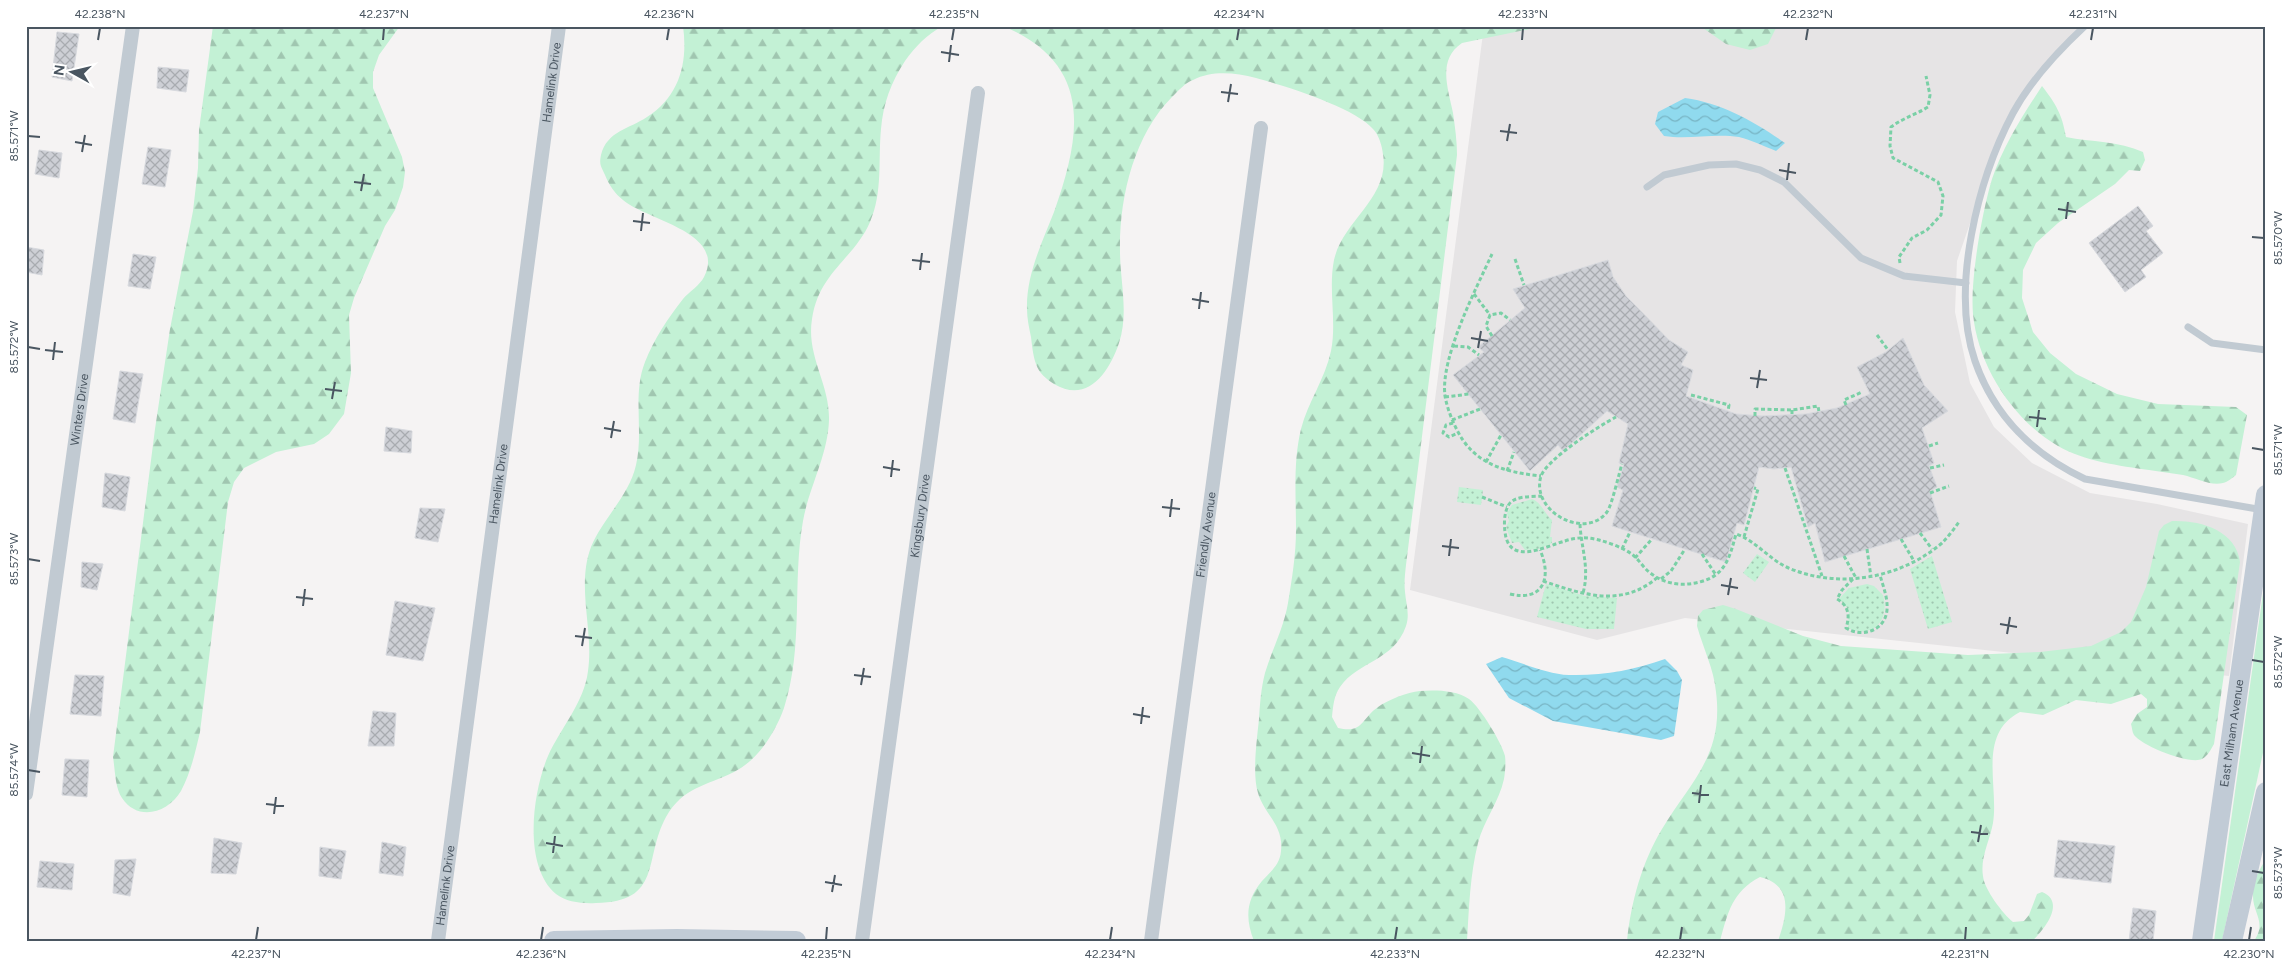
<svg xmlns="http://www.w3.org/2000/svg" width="2292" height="967" viewBox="0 0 2292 967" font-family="Figtree,sans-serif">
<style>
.education{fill:#e6e4e5}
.grass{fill:#c3f1d5}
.forest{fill:url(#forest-firs)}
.park{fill:url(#park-dots)}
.water{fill:url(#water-waves)}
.building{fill:url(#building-cross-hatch);stroke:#d7d9de}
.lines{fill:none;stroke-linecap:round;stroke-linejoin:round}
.path{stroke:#7ad0a6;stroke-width:3;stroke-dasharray:4 2.5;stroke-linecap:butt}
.lane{stroke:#c1cad2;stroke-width:7}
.street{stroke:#c1cad2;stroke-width:14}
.secondary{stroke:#c1cbd6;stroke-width:20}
.ticks{fill:none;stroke:#4a5661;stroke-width:2}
.labels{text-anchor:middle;stroke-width:4;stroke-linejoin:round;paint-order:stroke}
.street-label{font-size:12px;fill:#4a5661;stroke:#fff}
.neatline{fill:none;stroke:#4a5661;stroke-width:2}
.ticks-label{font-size:12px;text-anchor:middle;fill:#4a5661}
</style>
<defs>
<pattern id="forest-firs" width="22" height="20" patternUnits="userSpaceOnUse" patternTransform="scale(1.25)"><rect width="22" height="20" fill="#c3f1d5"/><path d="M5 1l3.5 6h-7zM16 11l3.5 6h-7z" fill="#a0c6b0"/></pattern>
<pattern id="park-dots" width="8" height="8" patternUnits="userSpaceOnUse" patternTransform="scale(1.25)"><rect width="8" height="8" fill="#c3f1d5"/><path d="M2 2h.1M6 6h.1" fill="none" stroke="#a0c6b0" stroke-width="1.8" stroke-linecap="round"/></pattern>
<pattern id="water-waves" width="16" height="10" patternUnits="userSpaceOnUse" patternTransform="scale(1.25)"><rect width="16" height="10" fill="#90daee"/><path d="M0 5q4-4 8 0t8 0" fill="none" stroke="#78b4c4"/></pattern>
<pattern id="building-cross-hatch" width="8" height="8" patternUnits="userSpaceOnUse" patternTransform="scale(1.25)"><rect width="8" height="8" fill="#cdcfd5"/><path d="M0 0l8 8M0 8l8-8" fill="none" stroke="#a8abb0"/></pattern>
</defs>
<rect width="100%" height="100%" fill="#f5f3f3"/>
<!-- education -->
<path class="education" d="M1484 26H2086L2029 89 1996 148 1957 261 1955 312 1970 383 1994 427 2032 463 2090 493 2157 504 2248 524 2229 676 1685 618 1597 640 1410 590Z"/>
<!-- grass -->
<path class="grass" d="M2266 572V739L2222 941H2214Z"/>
<!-- forest -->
<path class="forest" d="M213 26H400L379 55 373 72V88L402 157 405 172 403 187 395 210 385 226 354 298 349 315 351 373 344 414 329 434 314 444 276 452 244 468 234 482 228 502 200 732C195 753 191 772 181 791 168 813 138 822 122 798 115 788 115 769 113 757L155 429 170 329 193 211 198 168 199 130Z
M683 26H943C927 34 915 47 905 61 891 82 883 104 881 129 878 160 883 192 870 222 854 259 819 272 812 319 806 356 830 384 829 420 828 455 809 487 803 521 792 582 804 647 784 708 775 733 758 760 734 772 706 786 683 787 666 817 643 859 663 902 596 903 583 904 566 902 556 894 522 865 533 791 548 756 561 727 584 703 588 671 594 630 576 587 591 547 603 518 629 496 636 465 644 431 632 395 645 362 654 339 668 318 683 299 689 292 700 285 704 277 727 232 646 220 623 200 615 194 609 185 605 175 601 166 599 165 601 155 607 131 629 129 647 117 680 96 688 62 683 26Z
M1003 26H1544L1462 43C1437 60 1448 88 1453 113 1455 127 1457 141 1457 155L1406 565C1405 574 1404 583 1405 592 1406 604 1410 614 1406 626 1394 661 1358 661 1340 687 1334 695 1333 707 1332 717L1338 728C1363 734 1361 719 1378 707 1388 700 1407 692 1420 691 1435 690 1456 690 1469 699 1480 707 1502 743 1505 756 1506 763 1505 773 1504 779 1499 802 1484 820 1478 843 1470 875 1469 907 1467 941H1254C1245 918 1246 900 1262 881 1270 872 1280 865 1281 851 1284 825 1264 814 1258 793 1252 774 1257 739 1259 719 1260 704 1261 688 1265 673 1272 650 1284 627 1288 603 1292 579 1296 554 1296 530 1296 496 1293 462 1301 429 1308 402 1325 379 1331 351 1337 321 1328 290 1334 260 1343 220 1390 198 1383 154 1382 146 1379 135 1373 129 1356 108 1283 85 1256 78 1235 73 1213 70 1193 80 1185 83 1178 91 1172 97 1134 135 1119 198 1120 251 1120 281 1129 313 1119 343 1109 373 1087 404 1054 384 1046 379 1039 373 1036 364 1033 356 1032 345 1031 337 1029 328 1027 318 1027 309 1026 275 1042 243 1054 212 1082 133 1093 64 1003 26Z
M1700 26H1777L1768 44 1750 50 1726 44Z
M2042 86C2056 104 2062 114 2066 137 2091 142 2119 141 2143 152L2145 160 2140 171 2129 170 2115 184 2058 223 2036 243 2023 270 2022 298 2033 332 2050 353 2076 374 2117 394 2158 404 2236 407 2247 415 2236 475C2232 478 2228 482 2223 483 2210 486 2196 478 2183 475 2172 473 2160 472 2149 470 2120 466 2084 461 2058 446 2013 420 1978 366 1973 314 1970 280 1982 212 1992 179 2003 146 2023 115 2042 86Z
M2172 521C2200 520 2236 530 2240 562L2214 744C2211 749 2208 756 2202 759 2190 765 2142 746 2134 735 2132 732 2132 727 2131 724L2137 714 2147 707V699L2141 694 2111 704 2076 700 2043 715 2020 712C1977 734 1999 786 1993 823 1990 840 1980 858 1983 876 1984 889 2003 914 2013 922L2024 921 2029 915 2037 894 2042 892C2067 902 2043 931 2032 941H1778C1787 915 1794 885 1760 877 1732 892 1728 912 1720 941H1627C1631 902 1642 862 1662 829 1691 781 1724 755 1716 692 1714 669 1703 648 1697 626L1698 616 1703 610 1723 605 1736 609 1803 636 1841 646 1968 655 2040 652 2091 646 2121 632 2131 622 2146 587 2159 531 2164 525Z
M2266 859V941H2254C2267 922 2253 914 2253 896 2252 882 2259 870 2266 859Z"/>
<!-- park -->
<path class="park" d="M1459 487 1483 490 1481 505 1457 502Z
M1532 499C1541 502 1545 514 1552 520L1550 537H1552V543L1539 549 1525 550 1519 542 1512 543 1506 527 1509 521 1507 513 1512 505Z
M1757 554 1769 562 1755 582 1743 573Z
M1932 556 1952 622 1928 629 1910 569Z
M1546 584 1585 596 1617 598 1614 629H1586L1537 617Z
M1867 584 1874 586 1883 595C1890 621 1873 639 1848 628L1849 610 1839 599 1849 588Z"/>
<!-- water -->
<path class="water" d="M1685 98C1722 103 1755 122 1785 143L1776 151C1764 146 1751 140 1739 137 1714 133 1689 140 1664 136L1655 124 1658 112Z
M1502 657C1523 663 1547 674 1569 675 1601 676 1635 670 1665 659L1677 671 1682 680 1674 736 1661 740 1553 721 1509 698 1486 664Z"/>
<!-- building -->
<path class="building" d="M57 32 79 34 72 81 52 77Z
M158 67 189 70 186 92 157 88Z
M148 147 171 150 165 187 142 184Z
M39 150 62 153 59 178 35 174Z
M2138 206 2153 226 2146 231 2163 253 2141 270 2146 277 2125 292 2089 243Z
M26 247 44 250 42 275 26 272Z
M133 254 156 257 150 289 128 286Z
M1608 260 1613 277 1626 296 1669 340 1688 352 1681 365 1693 370 1686 396 1736 414 1762 416 1806 414 1837 408 1870 394 1857 367 1886 352 1903 338 1924 385 1948 411 1922 428 1934 463 1929 466 1937 487 1930 491 1941 527 1825 562 1815 523 1808 527 1791 467 1774 469 1759 467 1744 525 1737 523 1726 562 1612 526 1623 490 1617 487 1624 464 1619 463 1628 424 1607 411 1563 451 1558 445 1530 471 1453 375 1484 352 1478 347 1525 308 1513 289Z
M120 371 143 374 135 423 113 419Z
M386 427 412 431 411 453 384 451Z
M105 473 130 477 125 511 102 507Z
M420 508 445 509 438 542 415 538Z
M82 562 103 564 97 590 81 587Z
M395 601 435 608 423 661 386 655Z
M75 675 104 676 101 716 70 714Z
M373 711 396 713 394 746H368Z
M65 759 89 760 87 797 62 795Z
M214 838 242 843 236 874 211 873Z
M2058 840 2115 846 2111 883 2054 877Z
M382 842 406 847 403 876 379 873Z
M320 847 346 851 341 879 319 876Z
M136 859 130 896 113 893 115 860Z
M40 861 74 864 72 890 37 887Z
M2133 908 2156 911 2153 941H2129Z"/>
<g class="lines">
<!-- path -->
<path class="path" d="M1492 254C1476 289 1440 358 1445 396 1447 407 1451 418 1456 428 1473 464 1504 472 1541 476
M1515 259 1524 285
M1900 263 1899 257 1912 238 1927 230 1941 215 1943 196 1938 182 1893 158 1890 146 1891 127C1903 118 1915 115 1928 107L1930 95 1926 76
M1474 294 1490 315
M1877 335 1888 350
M1492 336 1486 326 1490 315 1501 313 1510 320
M1454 346 1468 347 1479 355
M1691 395 1729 405 1728 411
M1445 397 1469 394
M1846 405 1844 400 1862 392
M1792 410V415
M1755 416V409L1792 410 1818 406 1819 412
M1616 417C1599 426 1547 459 1541 476 1530 511 1585 541 1607 512 1612 505 1619 473 1622 464
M1452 420 1480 409
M1453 423 1446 425 1443 433 1449 437 1458 433
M1929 446 1938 443
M1486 462 1501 435
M1785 468 1822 576
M1930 468 1944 465
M1507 471 1514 452
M1930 493 1949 486
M1542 496C1532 497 1513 495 1508 506 1504 514 1504 524 1505 532 1509 567 1546 546 1565 541 1576 537 1587 537 1599 540 1610 543 1624 548 1633 555 1639 560 1643 567 1649 572 1665 585 1684 587 1703 581 1726 574 1730 556 1736 534 1757 541 1770 561 1791 569 1841 589 1901 578 1942 543 1948 537 1954 529 1959 522
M1482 497 1507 507
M1580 524C1581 548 1590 568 1583 593
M1920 533 1932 549
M1744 537 1758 489 1754 488
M1901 539 1914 561
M1622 549 1630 532
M1867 549 1871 577
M1702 554 1716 575
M1844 556 1856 578
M1635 558 1652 539
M1661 579 1671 571 1685 549
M1853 579 1842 590 1837 599C1849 606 1850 616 1846 628 1862 638 1885 631 1887 610 1888 598 1883 586 1880 575
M1543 581C1584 595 1622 608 1658 577
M1510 594C1544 602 1552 577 1540 550"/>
<!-- lane -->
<path class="lane" d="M2085 26C2058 51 2031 80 2013 113 1978 179 1950 288 1975 361 1994 416 2034 455 2085 479L2263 510
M1647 187 1664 175 1709 165 1736 164 1760 170 1784 182 1861 258 1904 276 1966 283
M2188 327 2212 343 2266 350"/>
<!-- street -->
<g class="street">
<path id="s1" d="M26 794 133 26"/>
<path id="s2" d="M438 941 559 26"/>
<path id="s3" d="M862 941 978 93"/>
<path id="s4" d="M1151 941 1261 128"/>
</g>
<!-- secondary -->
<g class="secondary">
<path d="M554 941 677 939 796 941"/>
<path id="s5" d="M2202 941 2266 495"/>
<path d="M2232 941 2266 792"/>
</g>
</g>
<!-- ticks -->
<path class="ticks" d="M98 40 100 28M383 40 384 28M667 40 669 28M952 40 954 28M1237 40 1239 28M1522 40 1523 28M1806 40 1808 28M2091 40 2093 28M941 52 959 55M949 62 951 45M1221 92 1238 94M1228 102 1231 84M1500 131 1517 133M28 136 40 137M1507 141 1510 124M75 142 92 145M82 152 85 135M1779 170 1796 173M1787 180 1789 163M354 182 371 184M361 191 364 174M2058 209 2076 212M2066 219 2068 202M633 221 650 223M641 231 643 213M2252 237 2264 238M912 260 930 262M920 270 922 253M1192 299 1209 302M1199 309 1201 292M1471 338 1488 341M28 347 40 349M1478 348 1481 331M45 350 63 352M53 360 55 342M1750 378 1767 380M1757 388 1760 370M325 389 342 391M332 399 335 382M2029 417 2046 419M2037 427 2039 410M604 428 621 431M611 438 614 421M2252 448 2264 450M883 467 900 470M891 477 893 460M1162 507 1180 509M1170 517 1172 499M1442 546 1459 548M1449 556 1451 539M28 559 40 561M1721 585 1738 588M1728 595 1731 578M296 597 313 599M303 606 305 589M2000 624 2017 627M2007 634 2010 617M575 636 592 638M582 646 585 628M2252 660 2264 662M854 675 871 677M861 685 864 668M1133 714 1150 717M1141 724 1143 707M1412 753 1430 756M1420 763 1422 746M28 770 40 772M1692 793 1709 795M1699 803 1701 785M266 804 284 806M274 814 276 797M1971 832 1988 834M1978 842 1981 825M546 843 563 846M553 853 555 836M2252 871 2264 873M825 882 842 885M832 892 835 875M256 940 258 927M541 940 543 927M826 940 827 927M1110 940 1112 927M1395 940 1397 927M1680 940 1682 927M1965 940 1966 927M2249 940 2251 927"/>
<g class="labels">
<!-- street labels -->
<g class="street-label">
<text dy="4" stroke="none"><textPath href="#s2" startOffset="866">Hamelink Drive</textPath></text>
<text dy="4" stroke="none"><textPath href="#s1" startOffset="388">Winters Drive</textPath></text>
<text dy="4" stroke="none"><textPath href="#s2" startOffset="461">Hamelink Drive</textPath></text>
<text dy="4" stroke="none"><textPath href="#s3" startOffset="429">Kingsbury Drive</textPath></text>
<text dy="4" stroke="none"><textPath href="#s4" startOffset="410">Friendly Avenue</textPath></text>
<text dy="4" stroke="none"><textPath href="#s5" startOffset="210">East Milham Avenue</textPath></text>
<text dy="4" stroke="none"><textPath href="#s2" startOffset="56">Hamelink Drive</textPath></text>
</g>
</g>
<!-- border -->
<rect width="2292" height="967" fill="none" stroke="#ffffff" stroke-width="55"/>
<!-- north arrow -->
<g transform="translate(72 72) rotate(278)" stroke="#ffffff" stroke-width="4" paint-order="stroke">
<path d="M0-4L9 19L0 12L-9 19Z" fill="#4a5661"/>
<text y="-8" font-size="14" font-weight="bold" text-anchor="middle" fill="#4a5661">N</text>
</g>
<rect x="28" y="28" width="2236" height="912" class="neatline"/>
<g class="ticks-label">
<text x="100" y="18">42.238°N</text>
<text x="384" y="18">42.237°N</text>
<text x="669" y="18">42.236°N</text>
<text x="954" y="18">42.235°N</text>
<text x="1239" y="18">42.234°N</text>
<text x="1523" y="18">42.233°N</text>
<text x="1808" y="18">42.232°N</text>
<text x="2093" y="18">42.231°N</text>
<text transform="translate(14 136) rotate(-90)" y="4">85.571°W</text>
<text transform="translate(2278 238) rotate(-90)" y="4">85.570°W</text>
<text transform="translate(14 347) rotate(-90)" y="4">85.572°W</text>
<text transform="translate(2278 450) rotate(-90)" y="4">85.571°W</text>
<text transform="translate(14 559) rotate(-90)" y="4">85.573°W</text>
<text transform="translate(2278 662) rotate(-90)" y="4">85.572°W</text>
<text transform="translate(14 770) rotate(-90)" y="4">85.574°W</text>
<text transform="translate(2278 873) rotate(-90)" y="4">85.573°W</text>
<text x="256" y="958">42.237°N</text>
<text x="541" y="958">42.236°N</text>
<text x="826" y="958">42.235°N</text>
<text x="1110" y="958">42.234°N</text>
<text x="1395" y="958">42.233°N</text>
<text x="1680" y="958">42.232°N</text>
<text x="1965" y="958">42.231°N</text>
<text x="2249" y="958">42.230°N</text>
</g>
</svg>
